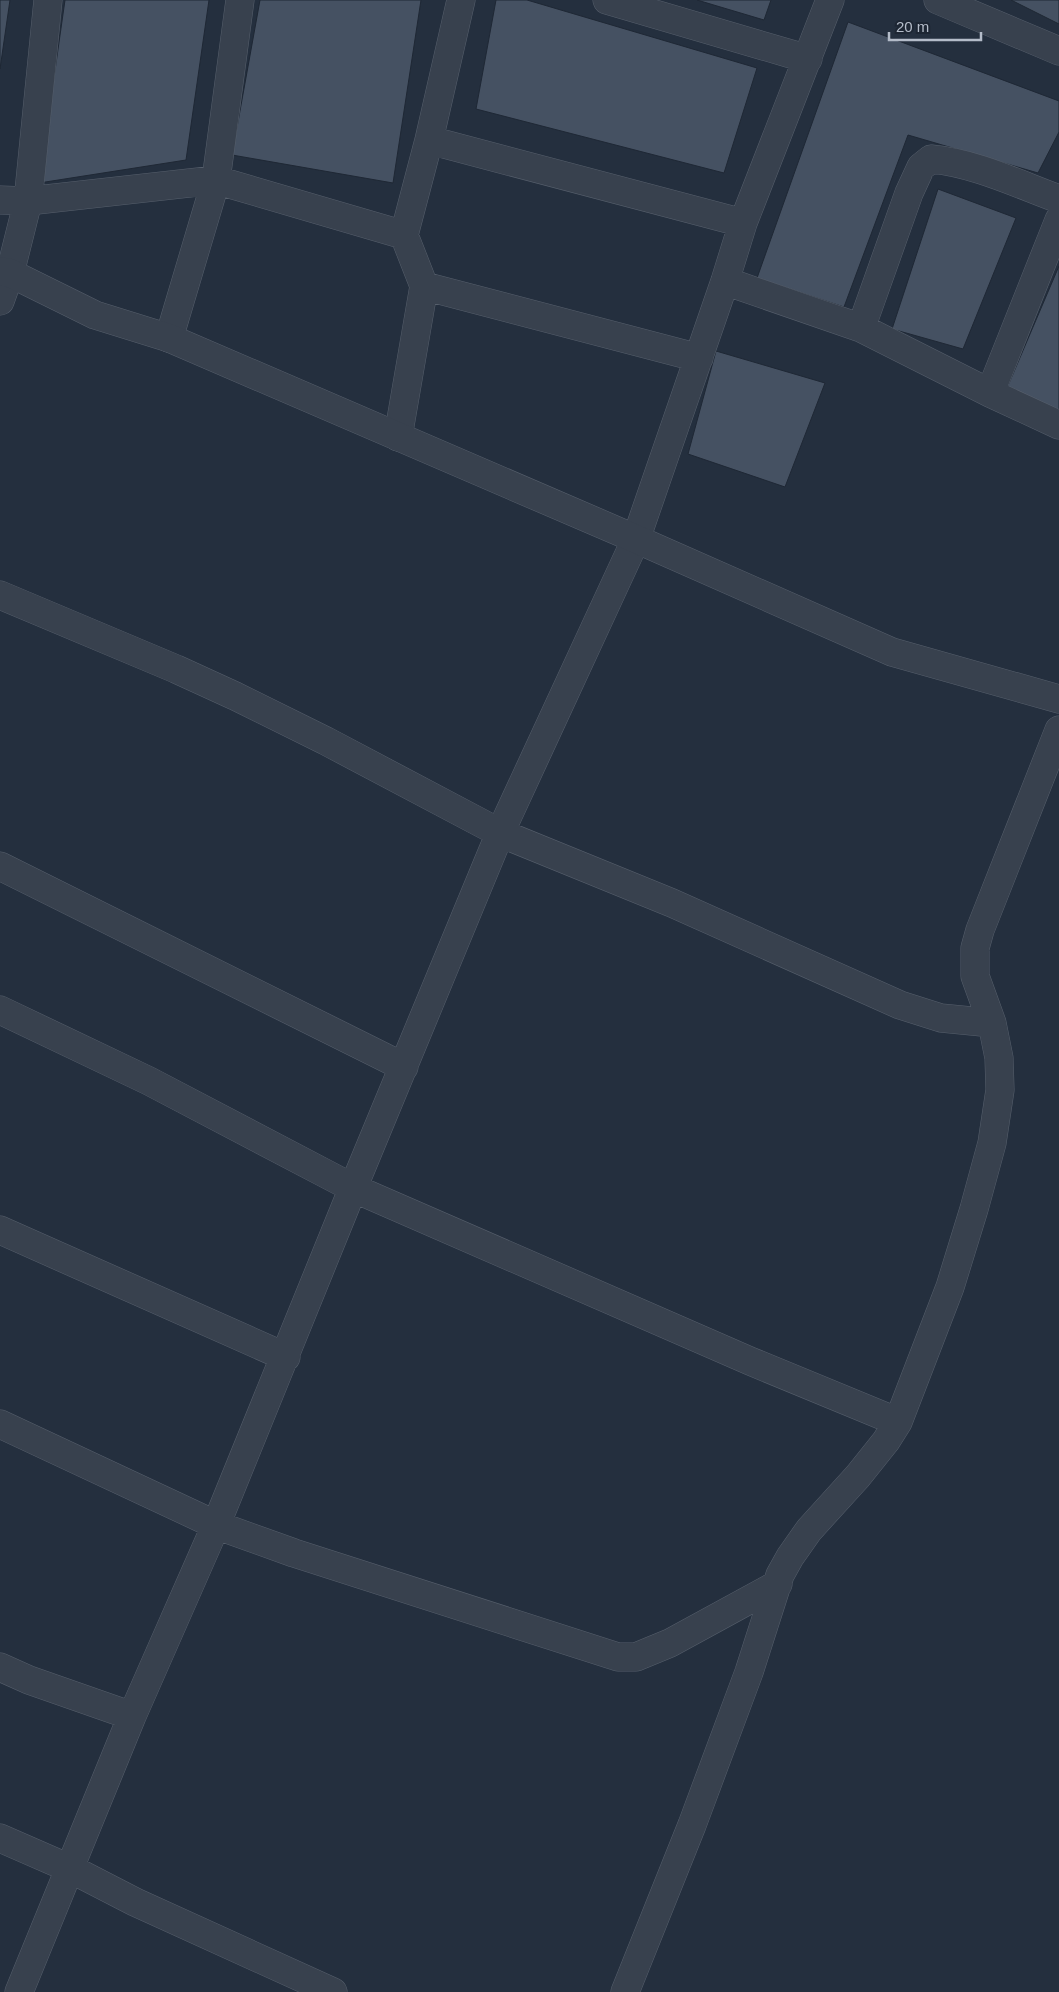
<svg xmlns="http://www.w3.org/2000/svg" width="1059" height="1992" viewBox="0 0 1059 1992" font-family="Arial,sans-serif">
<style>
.building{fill:#455162;stroke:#1f2835}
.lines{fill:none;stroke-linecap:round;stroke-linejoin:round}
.minor-casing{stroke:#565f6c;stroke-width:29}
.tertiary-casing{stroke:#565f6c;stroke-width:29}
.minor{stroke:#38414e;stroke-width:28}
.tertiary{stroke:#38414e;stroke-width:28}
</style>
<rect width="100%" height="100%" fill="#242f3e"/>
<!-- building -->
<path class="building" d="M0 0H10L0 69Z
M65 0H209L186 160 39 183Z
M260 0H421L393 183 232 155Z
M496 0H527L757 68 724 173 476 109Z
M697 0H771L764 20Z
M1011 0H1059V24Z
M848 22 1059 101V132L1038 173 908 135 844 307 757 278Z
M938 189 1016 218 963 349 892 329Z
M1059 266V419L1004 395Z
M716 351 825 383 785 487 688 454Z"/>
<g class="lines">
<!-- minor casing -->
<g class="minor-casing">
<path id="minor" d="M607 0 808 59
M938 0 1059 51
M429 140 743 223
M0 200 28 201 216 180 404 235
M725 281 861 328 990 393 1059 425
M424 286 699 358
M0 301 10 273 28 201 48 0
M861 328 909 193 921 167 931 159C975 163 1018 184 1059 199
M169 338 216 180 240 0
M990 393 1059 220
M398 437 424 286 404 235 429 140 461 0
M0 595 176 669 235 696 326 741 500 833 672 903 900 1005 941 1018 992 1023
M0 866 404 1067
M0 1010 149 1081 353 1188 750 1361 898 1422
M0 1230 286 1357
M0 1424 216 1525 294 1553 618 1657H636L670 1643 778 1584
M0 1667 29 1680 132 1716
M0 1838 71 1869 135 1902 333 1992
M19 1992 132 1716 216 1525 353 1188 500 833 636 539 725 281 743 223 830 0
M625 1992 692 1825 749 1672 780 1575 790 1557 809 1530 858 1476 886 1441 898 1422 950 1287 974 1209 992 1143 1000 1090 999 1058 992 1023 975 976V948L980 930 1059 730"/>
</g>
<!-- tertiary casing -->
<g class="tertiary-casing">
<path id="tertiary" d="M0 271 10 273 95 315 169 338 636 539 892 652 1059 699"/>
</g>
<!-- minor -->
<use href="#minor" class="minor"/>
<!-- tertiary -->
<use href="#tertiary" class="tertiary"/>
</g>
<!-- scale -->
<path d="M889 32v8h92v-8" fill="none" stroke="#b4bcc9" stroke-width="2.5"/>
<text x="896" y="32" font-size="15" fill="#b4bcc9" stroke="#1d2633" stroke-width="4" paint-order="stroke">20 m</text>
</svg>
